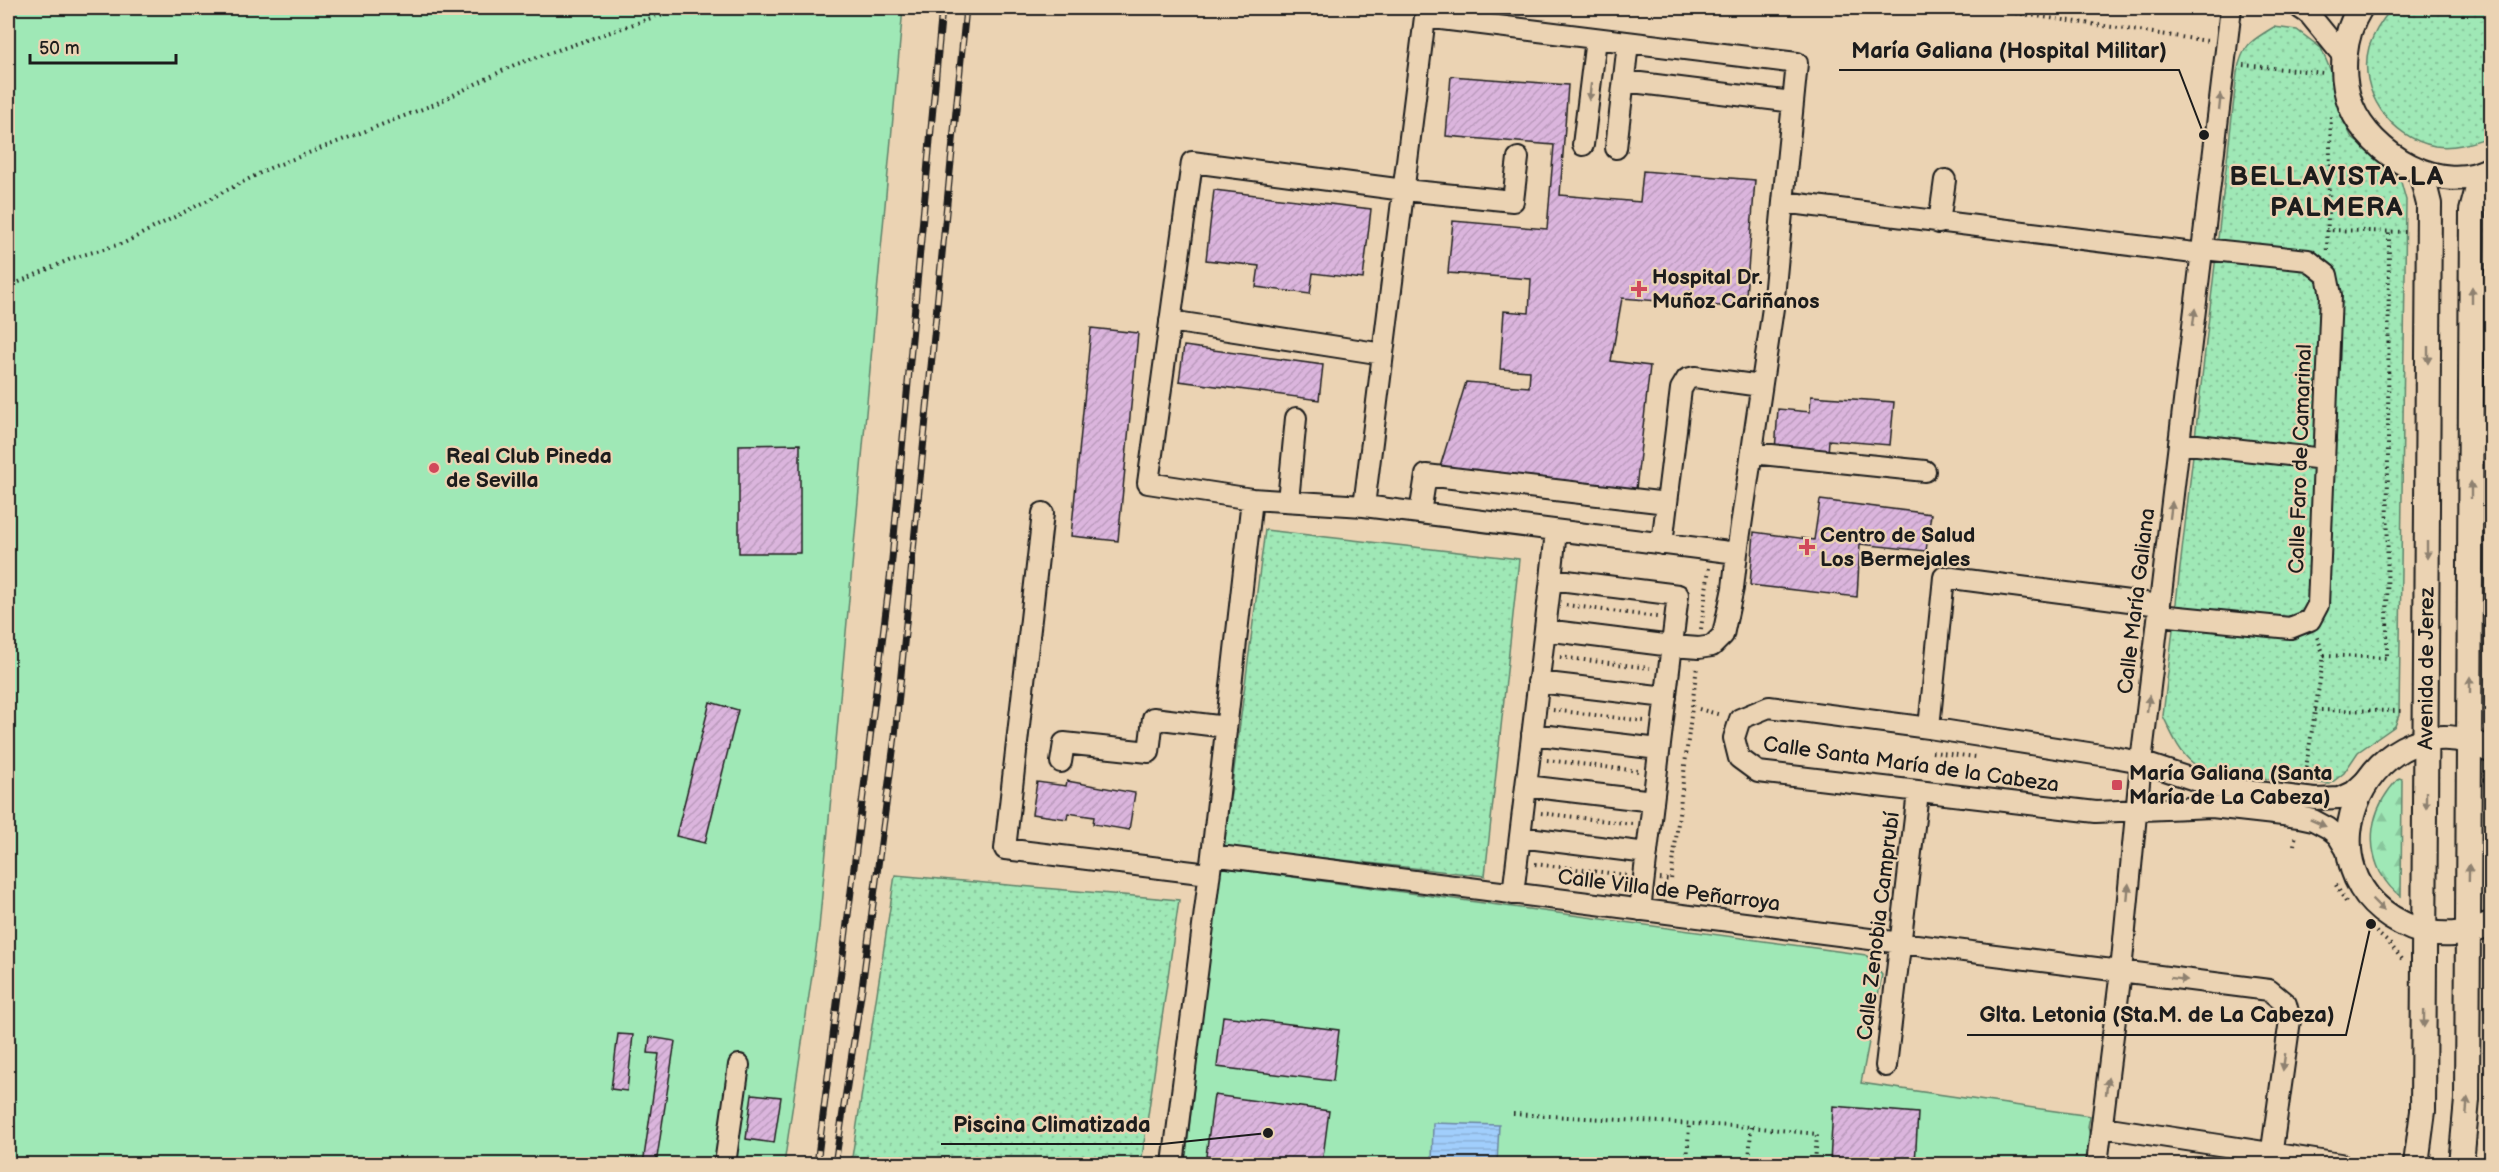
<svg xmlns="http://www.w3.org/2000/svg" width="2499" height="1172" viewBox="0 0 2499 1172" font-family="'Balsamiq Sans',sans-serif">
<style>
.grass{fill:url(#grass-dots);stroke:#5e8269;stroke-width:1.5}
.forest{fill:url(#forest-firs);stroke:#5e8269;stroke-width:1.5}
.park{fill:#9fe8b6;stroke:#5e8269;stroke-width:1.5}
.water{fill:url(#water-rules);stroke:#6c87a2;stroke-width:1.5}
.building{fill:url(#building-hatch);stroke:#1c1c1c;stroke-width:1.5}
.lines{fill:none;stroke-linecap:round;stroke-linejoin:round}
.minor-casing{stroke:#1c1c1c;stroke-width:24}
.major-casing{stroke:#1c1c1c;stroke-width:28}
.path{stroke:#1c1c1c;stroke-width:4;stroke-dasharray:1.5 4.5;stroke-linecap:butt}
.minor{stroke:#ebd3b3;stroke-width:20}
.major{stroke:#ebd3b3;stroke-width:24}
.rail-casing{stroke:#1c1c1c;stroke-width:7}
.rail{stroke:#ebd3b3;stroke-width:4.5;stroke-dasharray:14;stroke-linecap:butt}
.oneway{fill:#8e816f}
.poi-dot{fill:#d1495b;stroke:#ebd3b3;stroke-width:2}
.labels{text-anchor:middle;stroke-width:4.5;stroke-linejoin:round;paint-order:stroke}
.poi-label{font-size:21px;font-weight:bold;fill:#1c1c1c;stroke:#ebd3b3;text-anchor:start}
.street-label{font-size:21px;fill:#1c1c1c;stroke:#ebd3b3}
.district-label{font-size:27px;font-weight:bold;letter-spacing:1.5px;fill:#1c1c1c;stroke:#ebd3b3}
.leader{fill:none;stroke:#1c1c1c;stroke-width:2}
.callout-dot{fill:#1c1c1c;stroke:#ebd3b3;stroke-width:2}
.callout-label{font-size:22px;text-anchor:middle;font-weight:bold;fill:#1c1c1c;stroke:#ebd3b3;stroke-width:4.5;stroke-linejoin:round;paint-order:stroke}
</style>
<defs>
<pattern id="grass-dots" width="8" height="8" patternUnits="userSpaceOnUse" patternTransform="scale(1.5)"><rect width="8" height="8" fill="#9fe8b6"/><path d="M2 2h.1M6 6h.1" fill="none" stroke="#88c69c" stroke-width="1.8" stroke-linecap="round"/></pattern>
<pattern id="forest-firs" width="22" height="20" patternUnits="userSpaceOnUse" patternTransform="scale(1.5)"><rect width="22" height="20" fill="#9fe8b6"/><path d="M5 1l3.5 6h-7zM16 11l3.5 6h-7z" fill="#88c69c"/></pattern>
<pattern id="water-rules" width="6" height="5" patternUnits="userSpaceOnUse" patternTransform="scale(1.5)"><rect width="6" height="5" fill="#a1cefc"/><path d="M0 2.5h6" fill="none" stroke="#8ab0d7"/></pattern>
<pattern id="building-hatch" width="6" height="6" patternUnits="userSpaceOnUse" patternTransform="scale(1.5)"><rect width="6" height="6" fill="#dbb5dd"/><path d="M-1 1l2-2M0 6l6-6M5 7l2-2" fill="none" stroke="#bb9bbd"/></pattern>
</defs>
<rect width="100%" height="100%" fill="#ebd3b3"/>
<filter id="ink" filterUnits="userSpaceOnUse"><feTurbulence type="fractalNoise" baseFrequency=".0167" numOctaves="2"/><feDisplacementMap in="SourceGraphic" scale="12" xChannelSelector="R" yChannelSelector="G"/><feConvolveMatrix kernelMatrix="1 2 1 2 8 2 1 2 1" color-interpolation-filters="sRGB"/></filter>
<g filter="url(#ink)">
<!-- grass -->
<path class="grass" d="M2392 8H2491L2492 134 2489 137C2471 143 2454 149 2435 146 2391 138 2357 91 2369 47 2374 31 2382 20 2392 8Z
M2274 27 2297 30 2321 48 2332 74 2338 109 2352 138 2384 163 2401 182 2406 200 2399 715 2395 726 2358 752 2344 773 2330 784C2302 781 2212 778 2193 763 2178 751 2171 732 2163 716L2237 73C2242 46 2250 41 2274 27Z
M1265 530 1519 559 1485 876 1224 847Z
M895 875 1179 900 1141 1164H851Z"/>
<!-- forest -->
<path class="forest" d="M2399 778 2402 779 2401 896C2392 891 2385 881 2380 872 2364 837 2374 804 2399 778Z"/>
<!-- park -->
<path class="park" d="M8 8H903L819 928 784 1164H8Z
M1219 867 1866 955 1882 975 1861 1083 2090 1116 2088 1127 2091 1139 2087 1164H1185Z"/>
<!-- water -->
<path class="water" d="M1433 1123 1499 1125 1497 1164H1432Z"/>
<!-- building -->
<path class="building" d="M1451 76 1568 85 1560 195 1640 202 1643 171 1755 180 1745 308 1622 298 1611 361 1650 366 1636 489 1440 467 1466 382 1529 387 1530 371 1500 369 1504 311 1529 313 1531 279 1448 273 1453 221 1547 229 1554 145 1446 136Z
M1214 190 1371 209 1363 279 1313 273 1310 294 1256 287 1259 266 1206 260Z
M1091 328 1138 333 1118 541 1071 536Z
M1184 346 1323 365 1319 400 1179 381Z
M1811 396 1894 402 1890 445 1829 440 1828 455 1775 451 1778 409 1810 412Z
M800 444V553H739V445Z
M1820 500 1931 514 1926 551 1860 544 1857 597 1750 585 1754 532 1814 540Z
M710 702 738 710 705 843 676 836Z
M1067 781 1135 793 1129 830 1093 824 1094 817 1068 813 1067 819 1032 814 1037 782 1066 786Z
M1223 1016 1339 1030 1333 1081 1217 1067Z
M618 1034 633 1035 627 1091 611 1089Z
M650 1037 675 1041 656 1164H643L659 1054 648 1053Z
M752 1094 781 1097 774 1143 746 1139Z
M1214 1095 1329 1111 1322 1164H1271L1206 1156Z
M1833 1106 1918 1113 1915 1164H1830Z"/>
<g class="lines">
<!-- minor casing -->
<g class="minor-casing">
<path id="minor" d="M2300 8 2309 14 2344 57
M1624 81 1793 102
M1583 145 1596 39
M1616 148 1628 43
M1783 202 1773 308 1737 553 1364 506 1425 17 1797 63 1783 202 2202 254
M1939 223 1945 180
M1170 321 1383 354
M2179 443 2324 459
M1752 453 1925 471
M1288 501 1296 418
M1667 503 1681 389 1687 379 1695 377 1761 386
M1364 506 1252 499 1148 483 1192 162 1404 190 1513 201 1518 158
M1043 513 1005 849 1209 874
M1420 513 1426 475 1667 503 1662 544
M1551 579 1556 531
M2159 615 2290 628 2310 620 2318 605 2331 295 2327 275 2308 260 2203 249
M1545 630 1672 646 1699 648 1712 646 1723 635 1733 588 1737 553
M1538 682 1666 697
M1929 728 1944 577 2160 605
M1532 734 1659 749
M1061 762 1064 743 1149 752 1153 718 1226 727
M1526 786 1653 801
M1520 837 1647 853
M1212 855 2269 990 2286 1004 2290 1020 2270 1164
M2350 856 2338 836 2328 828 2313 820 2299 817 2212 807 2096 812 1758 772 1739 758 1734 738 1740 719 1769 707 1929 728 2114 757 2141 762 2216 787 2315 799 2340 798 2353 792 2367 779
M1513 894 1551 579 1678 595 1640 910
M1886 1066 1918 792
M2103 1127 2340 1164
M725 1164 739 1065
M1173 1164 1212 855 1252 499
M2097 1164 2121 971 2141 762 2231 8"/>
</g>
<!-- major casing -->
<g class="major-casing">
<g id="major">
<path d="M2360 8C2343 35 2339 75 2351 106 2370 154 2442 198 2492 168"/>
<path d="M2492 751C2374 687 2282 876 2412 928 2437 938 2468 936 2492 923"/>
<path id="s1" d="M2416 1164 2423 1111 2429 204 2421 172"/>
<path d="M2461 1164 2467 1100 2472 211 2482 173"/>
</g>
</g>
<!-- path -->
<path class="path" d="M1920 8 1943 12 1995 10 2208 41
M2243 65 2325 73
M2326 230 2409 232
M2327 250 2331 114
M8 287 73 258 124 243 270 168 435 104 514 65 666 13 671 8
M1566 605 1657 617
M1701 629 1709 568
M2324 655 2387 658 2389 231
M1560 657 1650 668
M1699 709 1721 715
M1553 710 1644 721
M2315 710 2405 711
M1932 752 1976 757
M1547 760 1638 771
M2304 780 2324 655 2317 637
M1541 813 1632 824
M2294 845 2296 834
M1535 864 1626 875
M1660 879 1671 880 1697 666
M2336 885 2346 902
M2376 932 2389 943 2402 959
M1513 1114 1751 1127 1817 1134 1815 1164
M1687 1164 1689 1124
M1749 1164 1751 1127
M2485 1164 2492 1090"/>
<!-- minor -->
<use href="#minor" class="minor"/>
<!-- major -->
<use href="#major" class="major"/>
<!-- rail casing -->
<g class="rail-casing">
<path id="rail" d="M817 1164 891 570 942 8
M835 1164 862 988 895 736 966 8"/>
</g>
<!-- rail -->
<use href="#rail" class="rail"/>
</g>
<!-- one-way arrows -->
<defs><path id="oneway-solid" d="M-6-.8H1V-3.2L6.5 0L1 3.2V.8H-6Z" transform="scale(1.5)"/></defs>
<g class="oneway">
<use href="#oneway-solid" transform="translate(1590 92) rotate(97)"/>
<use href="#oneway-solid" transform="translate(2220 102) rotate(-84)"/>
<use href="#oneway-solid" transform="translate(2472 295) rotate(-90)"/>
<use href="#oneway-solid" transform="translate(2194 317) rotate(-83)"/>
<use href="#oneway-solid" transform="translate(2428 355) rotate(90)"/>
<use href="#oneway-solid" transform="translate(2471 490) rotate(-90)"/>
<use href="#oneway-solid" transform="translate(2171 510) rotate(-83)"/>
<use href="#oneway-solid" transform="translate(2427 550) rotate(90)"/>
<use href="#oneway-solid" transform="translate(2470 685) rotate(-90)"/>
<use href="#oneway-solid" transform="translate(2148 704) rotate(-83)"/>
<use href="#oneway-solid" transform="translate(2426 800) rotate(90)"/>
<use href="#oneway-solid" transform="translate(2318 823) rotate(24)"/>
<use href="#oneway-solid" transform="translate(2469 873) rotate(-89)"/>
<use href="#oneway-solid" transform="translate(2128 892) rotate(-85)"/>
<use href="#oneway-solid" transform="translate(2378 905) rotate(45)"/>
<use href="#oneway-solid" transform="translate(2179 979) rotate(7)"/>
<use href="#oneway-solid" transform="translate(2424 1019) rotate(91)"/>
<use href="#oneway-solid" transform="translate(2284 1062) rotate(98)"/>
<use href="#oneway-solid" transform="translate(2107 1086) rotate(-83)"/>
<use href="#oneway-solid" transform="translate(2467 1106) rotate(-85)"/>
</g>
</g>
<!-- markers -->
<g class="poi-dot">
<path d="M1636 280h6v6h6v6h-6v6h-6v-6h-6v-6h6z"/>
<circle cx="434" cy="468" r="6"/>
<path d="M1804 538h6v6h6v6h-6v6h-6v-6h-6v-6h6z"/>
<rect x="2111" y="779" width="12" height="12" rx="3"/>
</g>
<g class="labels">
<!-- poi labels -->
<g class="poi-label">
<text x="1652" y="284">Hospital Dr.<tspan x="1652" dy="24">Muñoz Cariñanos</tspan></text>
<text x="446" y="463">Real Club Pineda<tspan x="446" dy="24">de Sevilla</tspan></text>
<text x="1820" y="542">Centro de Salud<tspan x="1820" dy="24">Los Bermejales</tspan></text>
<text x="2129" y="780">María Galiana (Santa<tspan x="2129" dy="24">María de La Cabeza)</tspan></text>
</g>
<!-- street labels -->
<g class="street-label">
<text transform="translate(2300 459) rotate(-88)" y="7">Calle Faro de Camarinal</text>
<text transform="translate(2136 601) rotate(-83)" y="7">Calle María Galiana</text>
<text dy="7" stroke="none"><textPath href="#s1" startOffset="496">Avenida de Jerez</textPath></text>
<text transform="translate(1911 764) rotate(8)" y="7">Calle Santa María de la Cabeza</text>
<text transform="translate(1669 890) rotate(7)" y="7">Calle Villa de Peñarroya</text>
<text transform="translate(1878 926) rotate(-83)" y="7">Calle Zenobia Camprubí</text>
</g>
<!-- district labels -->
<g class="district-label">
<text x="2337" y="185">BELLAVISTA-LA<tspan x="2337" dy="31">PALMERA</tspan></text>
</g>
</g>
<!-- callouts -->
<path class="leader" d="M2204 135L2179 70H1839M2371 924L2346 1035H1967M1268 1133L1162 1144H941"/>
<g class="callout-dot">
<circle cx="2204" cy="135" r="6"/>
<circle cx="2371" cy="924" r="6"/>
<circle cx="1268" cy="1133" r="6"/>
</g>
<g class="callout-label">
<text x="2009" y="58">María Galiana (Hospital Militar)</text>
<text x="2157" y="1022">Glta. Letonia (Sta.M. de La Cabeza)</text>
<text x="1052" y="1132">Piscina Climatizada</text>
</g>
<!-- margin -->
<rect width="2499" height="1172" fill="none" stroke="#ebd3b3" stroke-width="30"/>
<rect x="15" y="15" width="2469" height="1142" fill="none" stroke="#1c1c1c" stroke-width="2" filter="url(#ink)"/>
<!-- scale -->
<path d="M30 54v9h146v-9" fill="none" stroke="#1c1c1c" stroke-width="3"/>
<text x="39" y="54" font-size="18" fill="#1c1c1c" stroke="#ebd3b3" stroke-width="4.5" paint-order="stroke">50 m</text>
</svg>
